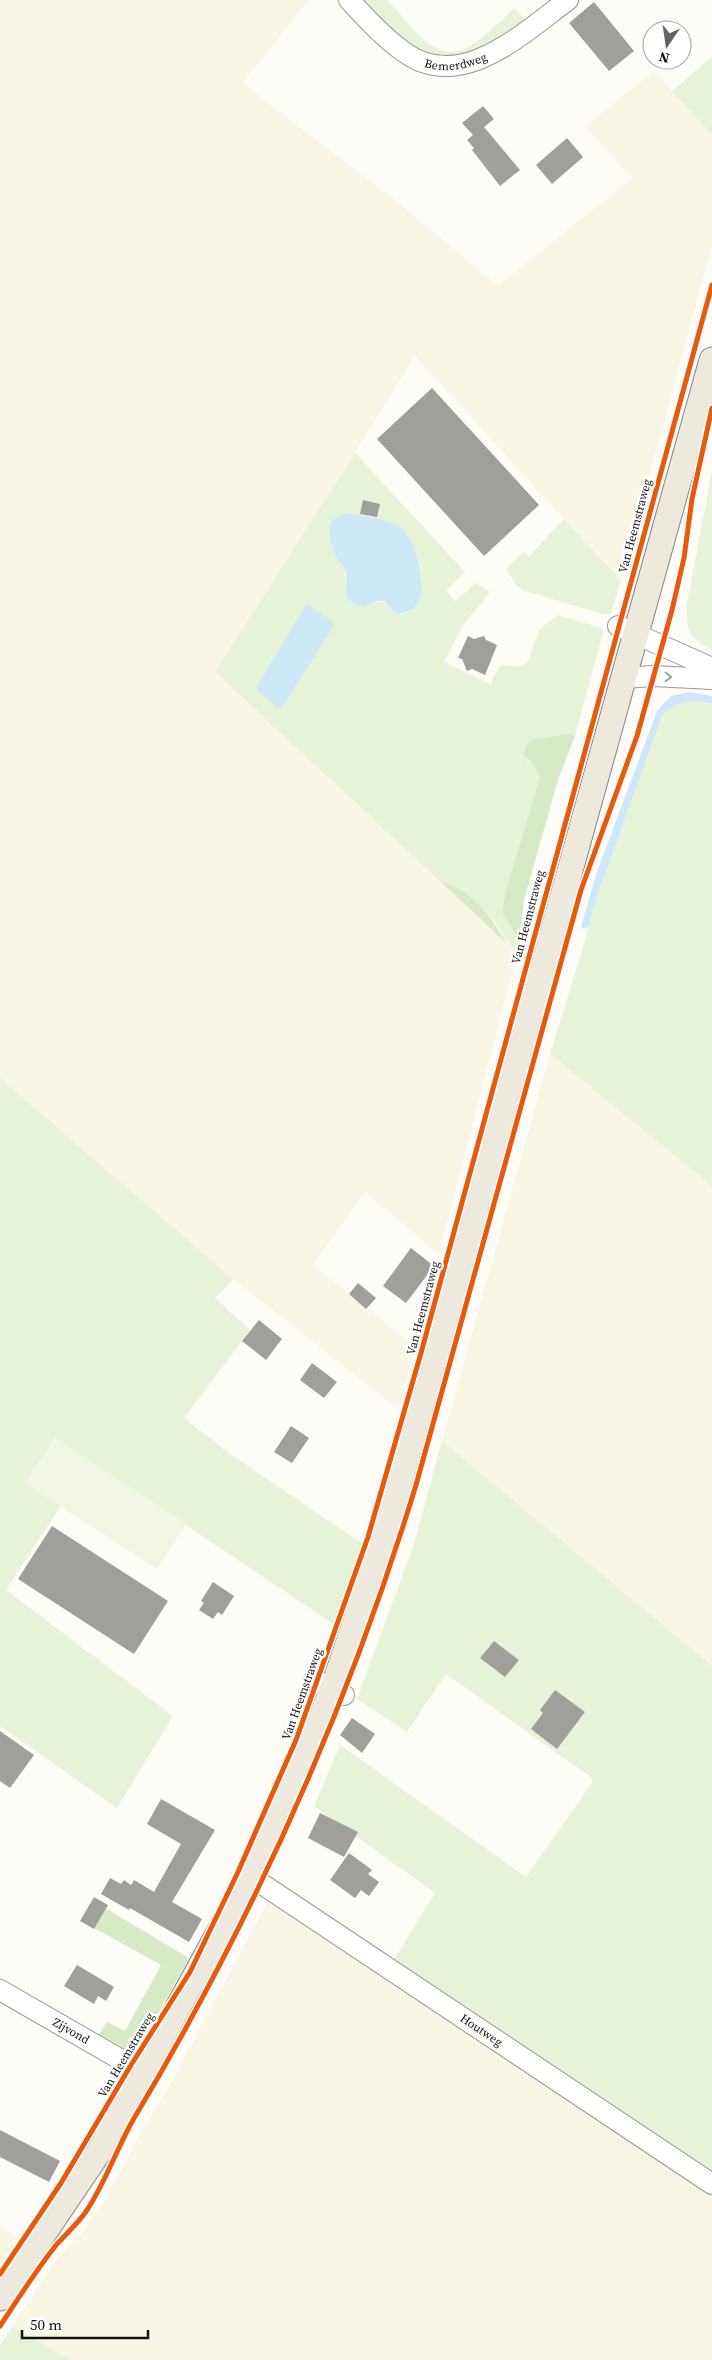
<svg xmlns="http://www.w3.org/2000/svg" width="712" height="2360" viewBox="0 0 712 2360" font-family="'Source Serif 4',serif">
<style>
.farmland{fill:#f9f7e4}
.green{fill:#e7f3d7;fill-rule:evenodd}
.forest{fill:#d8eac5}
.pitch{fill:#f0f6e1}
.water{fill:#cde8f7}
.building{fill:#a19f9c}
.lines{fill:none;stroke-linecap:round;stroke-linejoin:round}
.minor-casing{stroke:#979795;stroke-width:22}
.major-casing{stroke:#858482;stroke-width:27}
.minor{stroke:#fffffe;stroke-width:20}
.major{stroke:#ede9dc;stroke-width:25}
.cycleway-casing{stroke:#fff;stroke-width:8}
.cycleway{stroke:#e8590c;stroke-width:5}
.oneway{stroke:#a0a09f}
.labels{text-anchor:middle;stroke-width:5;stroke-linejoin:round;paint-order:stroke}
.street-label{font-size:12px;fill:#111;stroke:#fff}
</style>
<rect width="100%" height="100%" fill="#fdfcf7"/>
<!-- farmland -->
<path class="farmland" d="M0 0H309L242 83 399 203 498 286 632 178 585 126 654 71 712 135V246L621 581 415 356 257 609 216 672 517 953 439 1254 365 1192 313 1265 415 1346 399 1410 233 1279 0 1078Z
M550 1054 712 1186V1666L442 1441Z
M273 1900 712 2193V2360H72L12 2327 60 2254 81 2235 103 2203 142 2131 171 2083 267 1903Z
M0 2227 18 2237 0 2264Z"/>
<!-- green -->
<path class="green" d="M363 0H388C404 18 432 60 460 51 477 45 501 20 515 8L529 24 488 50 448 59 423 53 402 39Z
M712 57V135L672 91Z
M355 453 465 572 446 590 455 601 476 583 490 592 463 625 444 662 490 684 499 667 504 665 519 667 528 662 539 630 558 615 604 629 575 736 568 734 526 760 534 766 540 777 505 893 502 911 521 944 517 953C507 943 502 932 494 921 482 906 458 886 441 882L215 672ZM350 513C365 516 391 518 402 530 408 536 416 552 419 560 426 580 422 618 395 614L388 605 380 601 363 607 346 591 345 571 331 543 330 527ZM333 622V628L283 706Z
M712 470V649C688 639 686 628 687 604Z
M564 519 621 581 611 614H602L523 590 515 584 506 569 524 551 529 556Z
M685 701 712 704V1186L550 1054 582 951 594 905 662 716 674 704Z
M0 1078 233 1279 215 1298 250 1330 184 1418 230 1454 363 1544 335 1625 55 1438 26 1483 61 1506 6 1590 173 1716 117 1808 0 1726Z
M442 1441 712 1666V2177L393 1961 435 1893 314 1806 340 1745 526 1877 592 1783V1778L446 1674 407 1732 357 1699 414 1544Z
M12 2327 72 2360H0V2345Z"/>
<!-- forest -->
<path class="forest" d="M568 734 575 736 558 780 524 900 520 934 521 944 502 912 505 893 540 777 534 766 523 754 528 743 535 739Z
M441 882C472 889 493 919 508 945Z
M105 1908 189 1958 135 2055 99 2034 107 2022 125 2031 161 1965 94 1928Z"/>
<!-- pitch -->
<path class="pitch" d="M55 1438 186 1524 157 1569 25 1483Z"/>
<!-- water -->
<path class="water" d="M350 513C366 517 389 518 402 529 418 543 430 592 414 608 409 612 401 614 396 614L384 601H378L363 607C337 599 350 586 345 570 343 566 340 564 338 560 328 541 321 516 350 513Z
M309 605 333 622V628L283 706 278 708 257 690V686L305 606Z
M689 692 712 696V704C690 700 678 699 662 716L594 905 589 926 583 929 581 926 597 872 657 711 671 696Z"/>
<!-- building -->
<path class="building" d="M594 2 634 51 609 71 569 23Z
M483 106 494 119 484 127 520 170 500 186 472 150 474 148 467 140 473 135 462 123Z
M567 138 583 157 552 184 536 165Z
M432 388 539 505 484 556 377 439Z
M363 500 380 504 377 517 360 514Z
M468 636 474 639 484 636 486 640 497 645 485 675 472 669 467 671 462 659 458 658Z
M411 1248 434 1266 406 1303 383 1286Z
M358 1283 376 1298 366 1309 349 1294Z
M259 1320 282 1339 266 1360 242 1341Z
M312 1363 337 1382 324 1398 300 1380Z
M291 1426 309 1438 292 1463 274 1452Z
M52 1526 168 1601 134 1654 18 1579Z
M213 1582 234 1596 222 1615 218 1612 213 1619 199 1610 204 1603 201 1601Z
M494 1641 519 1660 505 1677 480 1658Z
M555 1690 585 1712 557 1749 531 1729 543 1713 540 1710Z
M352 1718 375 1734 362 1753 340 1735Z
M0 1731 34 1755 10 1788 0 1781Z
M161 1799 215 1830 172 1902 202 1919 189 1942 130 1908 129 1910 101 1894 110 1878 121 1884 124 1880 131 1885 134 1880 154 1892 181 1844 147 1824Z
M320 1813 358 1832 344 1857 308 1838Z
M349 1853 372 1870 368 1874 379 1882 369 1896 361 1890 355 1898 330 1880Z
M94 1897 108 1905 94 1929 80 1921Z
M77 1965 114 1987 106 2001 98 1996 94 2004 64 1986Z
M0 2130 60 2161 49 2182 0 2157Z"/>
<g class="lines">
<!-- minor casing -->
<g class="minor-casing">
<g id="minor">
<path id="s1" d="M349 0C366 18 384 38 404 52 461 94 524 32 568 0"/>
<path d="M618 626 712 668"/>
<path d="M625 678 653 676 712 679"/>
<path d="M317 1681 344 1695"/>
<path id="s2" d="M250 1876 712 2184"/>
<path id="s3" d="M0 1990 144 2073"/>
</g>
</g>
<!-- major casing -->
<g class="major-casing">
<path id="major" d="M0 2298 100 2150 250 1876 308 1750 333 1688 372 1573 399 1485 712 360"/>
</g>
<!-- minor -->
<use href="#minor" class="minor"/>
<!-- major -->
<use href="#major" class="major"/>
<!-- cycleway casing -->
<g class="cycleway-casing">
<path id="cycleway" d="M0 2274 61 2183 131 2065 190 1972 238 1872 296 1740 368 1537 421 1353 712 285
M0 2326C18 2299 36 2270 57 2244 66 2234 77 2224 85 2213 105 2184 116 2150 133 2120 254 1918 347 1711 416 1485L581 890 637 736 672 610 684 558 692 499 712 408"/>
</g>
<!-- cycleway -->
<use href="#cycleway" class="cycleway"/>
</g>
<!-- one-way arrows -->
<defs><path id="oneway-chevron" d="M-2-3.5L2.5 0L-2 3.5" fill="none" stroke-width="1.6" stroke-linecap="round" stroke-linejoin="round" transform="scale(1.25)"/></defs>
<use class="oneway" href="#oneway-chevron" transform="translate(668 677) rotate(2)"/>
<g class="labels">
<!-- street labels -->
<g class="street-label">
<text dy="4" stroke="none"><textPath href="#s1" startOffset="131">Bemerdweg</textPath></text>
<text transform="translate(635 526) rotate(-75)" y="4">Van Heemstraweg</text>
<text transform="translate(528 917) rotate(-75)" y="4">Van Heemstraweg</text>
<text transform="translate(423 1308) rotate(-75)" y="4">Van Heemstraweg</text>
<text transform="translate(302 1694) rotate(-70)" y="4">Van Heemstraweg</text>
<text dy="4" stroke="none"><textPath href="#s3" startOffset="82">Zijvond</textPath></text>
<text dy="4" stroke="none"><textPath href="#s2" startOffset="278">Houtweg</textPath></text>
<text transform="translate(126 2055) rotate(-59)" y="4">Van Heemstraweg</text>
</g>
</g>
<!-- north arrow -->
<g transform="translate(667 45) rotate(193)"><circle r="24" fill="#ffffff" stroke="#a0a0a0"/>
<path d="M0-4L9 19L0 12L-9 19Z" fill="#646362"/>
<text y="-8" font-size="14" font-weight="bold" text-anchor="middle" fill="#111111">N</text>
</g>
<!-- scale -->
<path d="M22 2330v8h126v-8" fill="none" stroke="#111111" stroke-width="2.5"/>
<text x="30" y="2330" font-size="15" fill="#111111" stroke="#ffffff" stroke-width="4" paint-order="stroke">50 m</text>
</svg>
